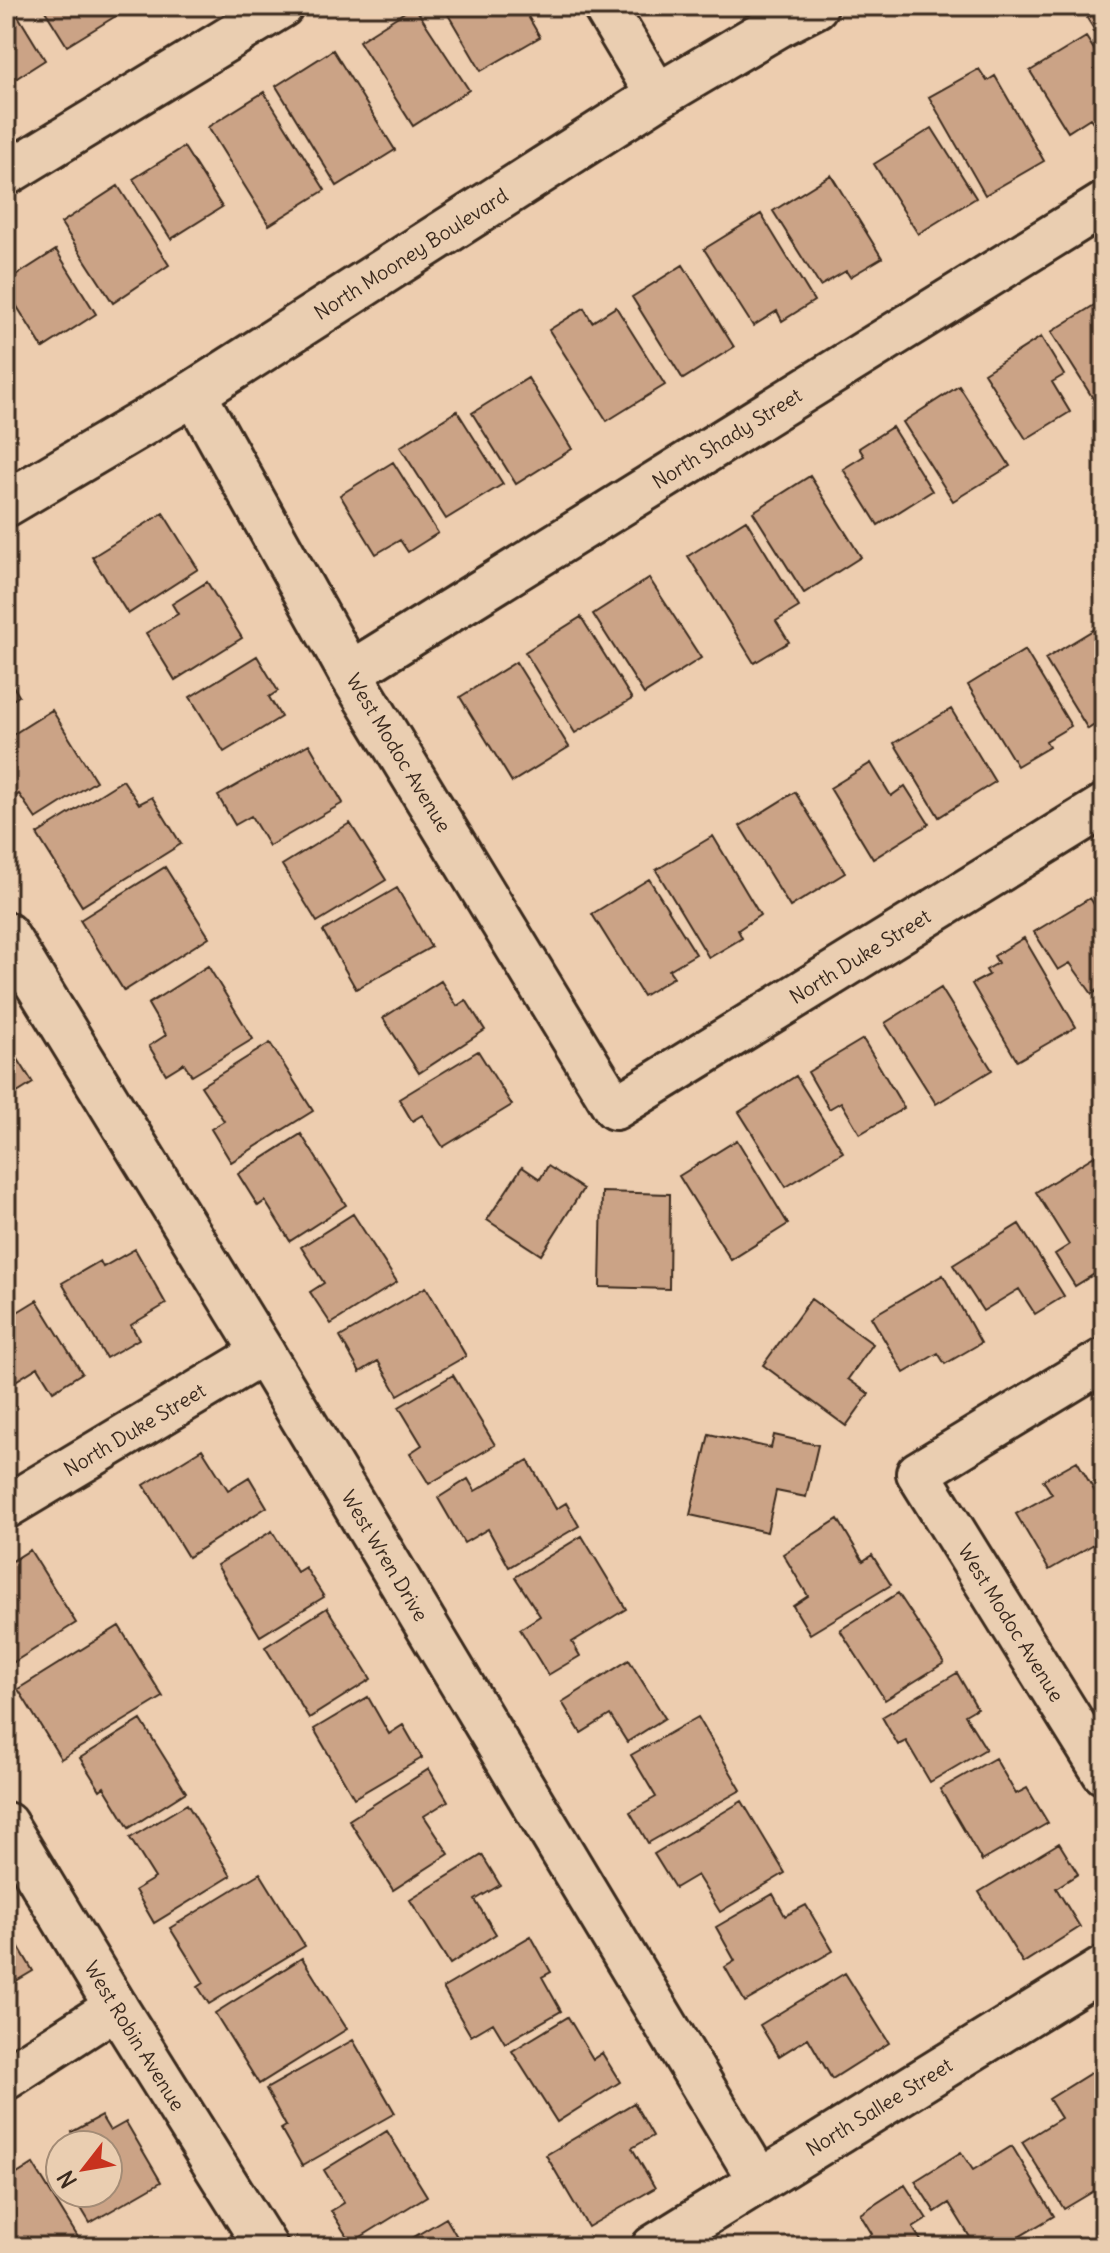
<svg xmlns="http://www.w3.org/2000/svg" width="1110" height="2253" viewBox="0 0 1110 2253" font-family="Delius,sans-serif">
<style>
.building{fill:#cba386;stroke:#3b2a1e;stroke-width:2}
.lines{fill:none;stroke-linecap:round;stroke-linejoin:round}
.street-casing{stroke:#3b2a1e;stroke-width:48}
.secondary-casing{stroke:#3b2a1e;stroke-width:50}
.street{stroke:#eaceb1;stroke-width:42}
.secondary{stroke:#eaceb1;stroke-width:44}
.labels{text-anchor:middle;stroke-width:7;stroke-linejoin:round;paint-order:stroke}
.street-label{font-size:20px;fill:#3b2a1e;stroke:#eaceb1}
</style>
<rect width="100%" height="100%" fill="#edcdaf"/>
<filter id="ink" filterUnits="userSpaceOnUse"><feTurbulence type="fractalNoise" baseFrequency=".0125" numOctaves="2"/><feDisplacementMap in="SourceGraphic" scale="16" xChannelSelector="R" yChannelSelector="G"/><feConvolveMatrix kernelMatrix="1 2 1 2 8 2 1 2 1" color-interpolation-filters="sRGB"/></filter>
<g filter="url(#ink)">
<!-- building -->
<path class="building" d="M6 6H12L45 60 6 85Z
M42 6H121L124 11 67 46Z
M414 6 469 90 413 126 359 41Z
M443 6H522L540 37 481 71Z
M1104 8V45L1087 18Z
M1086 37 1104 65V126L1098 129 1090 118 1068 132 1030 71Z
M333 50 395 150 337 186 276 86Z
M979 69 987 81 995 76 1044 161 985 195 929 97Z
M264 92 325 190 269 225 208 127Z
M932 128 976 198 918 234 874 164Z
M184 147 222 207 171 239 133 179Z
M831 175 882 258 850 277 846 271 820 286 773 211Z
M118 186 169 265 113 303 61 223Z
M761 214 814 301 782 321 777 311 753 326 704 249Z
M56 250 96 314 43 348 6 289V282Z
M683 265 734 347 683 379 632 297Z
M1104 299V409L1101 411 1051 332Z
M616 307 665 385 607 421 549 330 584 308 592 322Z
M1041 337 1064 375 1052 382 1070 412 1026 439 984 373Z
M528 378 572 449 516 484 472 413Z
M959 386 1010 466 953 501 903 422Z
M457 411 503 484 446 519 400 447Z
M892 427 932 491 878 525 843 469 864 456 859 448Z
M393 462 438 533 408 552 400 540 376 554 340 495Z
M810 476 861 557 804 593 753 512Z
M163 513 198 569 128 614 92 557Z
M746 520 799 607 776 621 789 642 754 663 688 556Z
M649 578 701 658 644 694 593 614Z
M207 582 242 638 175 680 146 633 178 614 172 604Z
M581 617 632 699 575 733 525 652Z
M1100 626 1104 633V719L1088 729 1045 659Z
M1025 650 1071 726 1046 741 1049 747 1017 766 968 685Z
M257 656 278 691 269 697 281 717 224 752 190 697Z
M516 662 569 747 512 782 460 697Z
M6 674 19 696 6 704Z
M951 709 995 782 939 817 894 743Z
M52 710 96 781 36 819 19 794 6 803V739Z
M309 744 343 803 269 846 251 816 235 825 218 796Z
M871 763 891 796 905 786 929 824 873 859 830 788Z
M123 780 139 804 152 797 181 844 82 906 37 834Z
M795 792 845 873 790 907 740 826Z
M350 823 386 880 317 922 282 865Z
M713 836 760 915 738 930 742 938 709 958 656 870Z
M165 867 209 937 124 991 80 920Z
M649 879 696 954 669 970 674 977 643 996 592 914Z
M397 888 431 947 356 989 323 931Z
M1090 898 1104 920V987L1092 994 1070 963 1058 970 1034 932Z
M1024 938 1076 1027 1017 1061 972 984 989 975 986 970 998 963 994 956Z
M208 966 253 1039 192 1076 184 1063 166 1074 149 1046 166 1035 148 1004Z
M441 981 457 1006 466 1000 485 1030 419 1073 383 1018Z
M941 988 992 1070 936 1104 885 1023Z
M863 1039 904 1108 860 1134 841 1102 829 1109 808 1072Z
M6 1040 33 1083 6 1100Z
M270 1043 313 1111 231 1162 211 1129 224 1121 201 1086Z
M478 1051 512 1105 443 1147 422 1115 412 1121 399 1099Z
M796 1076 843 1152 786 1187 739 1112Z
M301 1134 346 1205 290 1241 265 1201 258 1206 238 1174Z
M737 1140 788 1224 731 1260 679 1176Z
M1104 1150V1268L1075 1286 1055 1254 1069 1245 1036 1192Z
M548 1166 583 1189 541 1255 487 1220 522 1167 540 1179Z
M602 1192 670 1194 669 1289 600 1287Z
M353 1214 397 1282 331 1324 310 1292 324 1283 301 1247Z
M1019 1224 1064 1296 1035 1314 1019 1289 983 1311 953 1265Z
M135 1249 166 1304 131 1325 139 1339 106 1358 62 1283 100 1261 103 1267Z
M943 1275 981 1343 945 1364 938 1353 904 1373 871 1317Z
M426 1287 466 1356 398 1395 378 1361 360 1372 340 1337Z
M811 1299 873 1344 848 1379 869 1394 846 1426 763 1365Z
M37 1300 82 1373 53 1391 38 1367 6 1387V1319Z
M453 1375 495 1445 429 1484 410 1453 422 1445 399 1407Z
M709 1434 771 1448 774 1435 818 1445 806 1497 776 1491 767 1532 690 1515Z
M202 1449 228 1490 249 1477 267 1507 188 1557 144 1485Z
M528 1460 556 1509 566 1503 579 1526 509 1567 488 1529 464 1543 438 1498 468 1479 475 1491Z
M1077 1461 1104 1507V1556L1102 1558 1094 1544 1049 1570 1016 1514 1052 1494 1043 1480Z
M838 1519 863 1561 872 1555 891 1585 810 1634 793 1606 808 1596 783 1554Z
M272 1531 297 1572 305 1567 324 1597 260 1636 217 1565Z
M582 1536 626 1609 572 1642 580 1656 548 1675 520 1629 540 1616 515 1577Z
M30 1550 76 1623 6 1667V1565Z
M898 1593 944 1663 885 1700 840 1630Z
M327 1608 371 1679 309 1718 265 1647Z
M119 1626 163 1697 61 1759 18 1689Z
M629 1660 665 1718 627 1742 610 1715 581 1733 562 1702Z
M957 1673 977 1708 965 1715 986 1749 930 1782 906 1741 898 1745 882 1717Z
M368 1697 389 1734 403 1725 422 1758 354 1798 314 1729Z
M698 1717 741 1790 648 1843 630 1812 656 1797 631 1755Z
M141 1720 186 1792 129 1828 104 1787 100 1790 80 1758Z
M995 1758 1016 1794 1027 1788 1048 1823 982 1861 940 1789Z
M429 1769 448 1801 424 1816 449 1854 393 1890 349 1820Z
M742 1801 785 1873 720 1912 697 1875 675 1888 654 1854Z
M187 1804 231 1876 154 1923 135 1890 155 1878 130 1838Z
M1059 1843 1078 1874 1056 1888 1080 1927 1023 1963 979 1892Z
M482 1855 500 1885 475 1900 496 1934 450 1964 410 1900Z
M260 1873 305 1946 209 2004 198 1987 204 1983 170 1928Z
M773 1894 785 1916 806 1905 833 1951 745 2002 725 1967 735 1961 716 1927Z
M6 1925 33 1971 6 1987Z
M531 1936 551 1972 542 1977 561 2011 505 2043 493 2023 471 2036 443 1988Z
M302 1958 347 2029 259 2084 215 2013Z
M845 1973 889 2043 832 2079 808 2038 779 2056 760 2025Z
M568 2017 593 2059 602 2053 620 2082 557 2122 512 2051Z
M353 2040 395 2113 302 2166 281 2129 286 2126 266 2089Z
M1094 2071 1104 2087V2111L1101 2113 1104 2117V2185L1064 2209 1022 2142 1061 2118 1049 2099Z
M634 2103 653 2136 632 2148 655 2188 588 2227 546 2155Z
M101 2116 110 2131 126 2122 161 2182 90 2223 72 2193H108V2145H79L72 2132Z
M387 2131 427 2196 351 2243 331 2211 344 2203 324 2170Z
M1012 2146 1054 2216 1002 2247H976L949 2203 935 2212 915 2181 961 2152 973 2170Z
M33 2164 84 2247H6V2181Z
M905 2185 927 2219 913 2228 925 2247H852L872 2234 860 2214Z
M446 2218 463 2247H397Z"/>
<g class="lines">
<!-- street casing -->
<g class="street-casing">
<g id="street">
<path d="M604 6 658 96"/>
<path d="M6 174 282 6"/>
<path id="s1" d="M194 393 350 673 615 1108 1104 806"/>
<path id="s2" d="M350 673 1104 204"/>
<path id="s3" d="M6 934 263 1353 759 2180"/>
<path id="s4" d="M1104 1360 918 1473 1104 1773"/>
<path id="s5" d="M6 1507 263 1353"/>
<path id="s6" d="M6 1824 116 2007 266 2247"/>
<path d="M6 2078 116 2007"/>
<path id="s7" d="M653 2247 1104 1968"/>
</g>
</g>
<!-- secondary casing -->
<g class="secondary-casing">
<g id="secondary">
<path id="s8" d="M6 504 194 393 658 96 778 25 815 6"/>
</g>
</g>
<!-- street -->
<use href="#street" class="street"/>
<!-- secondary -->
<use href="#secondary" class="secondary"/>
</g>
</g>
<g class="labels">
<!-- street labels -->
<g class="street-label">
<text dy="7" stroke="none"><textPath href="#s8" startOffset="476">North Mooney Boulevard</textPath></text>
<text dy="7" stroke="none"><textPath href="#s2" startOffset="444">North Shady Street</textPath></text>
<text dy="7" stroke="none"><textPath href="#s1" startOffset="414">West Modoc Avenue</textPath></text>
<text dy="7" stroke="none"><textPath href="#s1" startOffset="1118">North Duke Street</textPath></text>
<text dy="7" stroke="none"><textPath href="#s5" startOffset="150">North Duke Street</textPath></text>
<text dy="7" stroke="none"><textPath href="#s3" startOffset="728">West Wren Drive</textPath></text>
<text dy="7" stroke="none"><textPath href="#s4" startOffset="394">West Modoc Avenue</textPath></text>
<text dy="7" stroke="none"><textPath href="#s6" startOffset="248">West Robin Avenue</textPath></text>
<text dy="7" stroke="none"><textPath href="#s7" startOffset="266">North Sallee Street</textPath></text>
</g>
</g>
<!-- margin -->
<rect width="1110" height="2253" fill="none" stroke="#eaceb1" stroke-width="32"/>
<rect x="16" y="16" width="1078" height="2221" fill="none" stroke="#3b2a1e" stroke-width="3" filter="url(#ink)"/>
<!-- north arrow -->
<g transform="translate(84 2169) rotate(239)"><circle r="38" fill="#eaceb1" stroke="#a48c76" stroke-width="2"/>
<path d="M0-6L14 30L0 20L-14 30Z" fill="#c8321e"/>
<text y="-12" font-size="22" font-weight="bold" text-anchor="middle" fill="#3b2a1e">N</text>
</g>
</svg>
